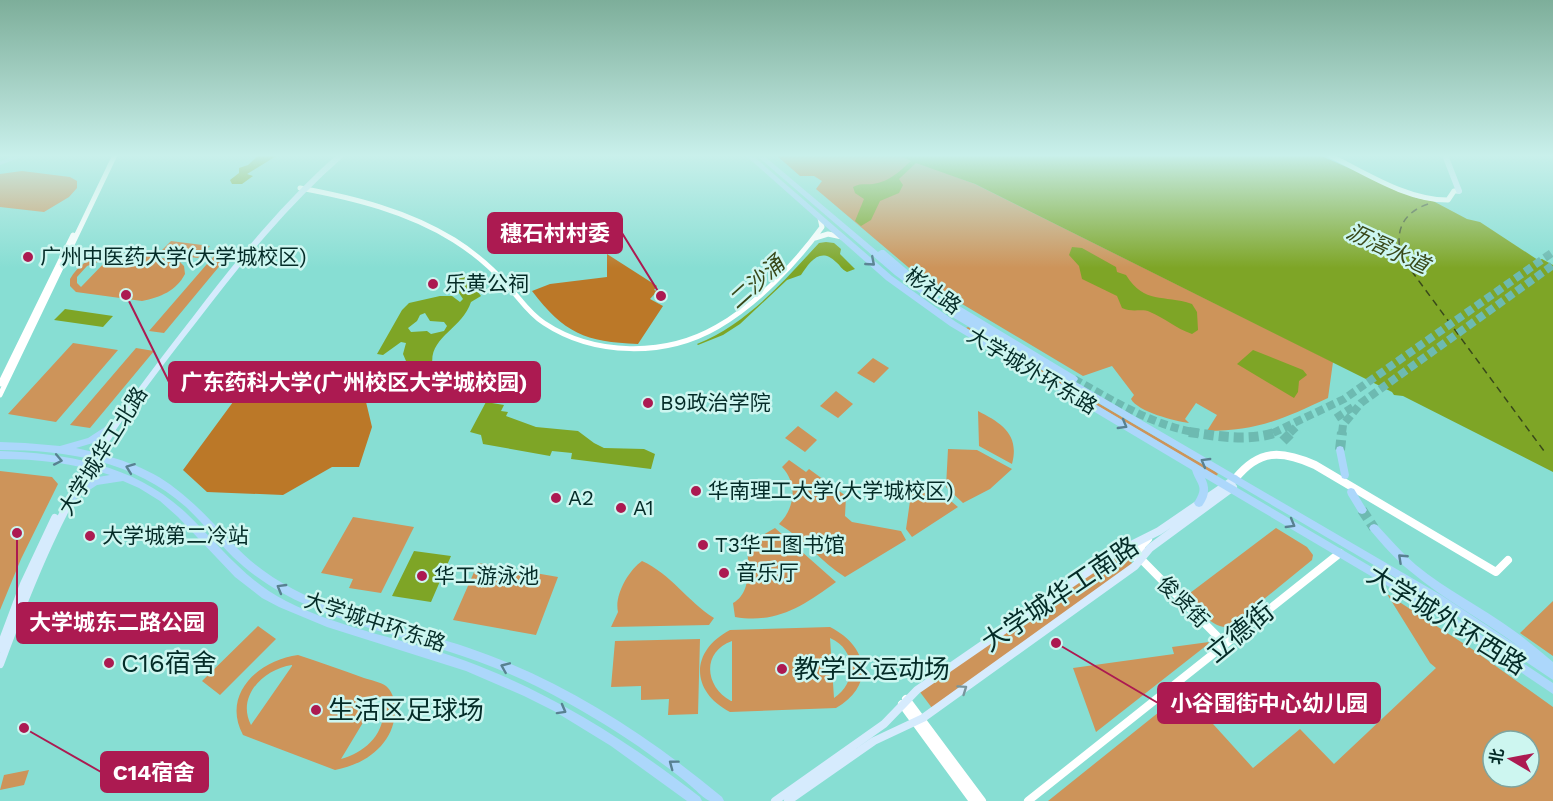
<svg xmlns="http://www.w3.org/2000/svg" width="1553" height="801" viewBox="0 0 1553 801" font-family="'Work Sans','Noto Sans SC',sans-serif">
<style>
.green{fill:#cd945a;fill-rule:evenodd}
.forest{fill:#bb7828}
.water{fill:#7ea526;fill-rule:evenodd}
.lines{fill:none;stroke-linecap:round;stroke-linejoin:round}
.ferry{stroke:#39491a;stroke-width:1.5;stroke-dasharray:7 5;stroke-linecap:butt}
.primary-tunnel-far1{stroke:#6dbab1;stroke-width:8;stroke-dasharray:8 4;stroke-linecap:butt}
.primary-tunnel{stroke:#6dbab1;stroke-width:10;stroke-dasharray:10 5;stroke-linecap:butt}
.tertiary-far1{stroke:#fff;stroke-width:5}
.tertiary{stroke:#fff;stroke-width:8}
.secondary-far1{stroke:#d6ebfd;stroke-width:6}
.secondary{stroke:#d6ebfd;stroke-width:8}
.primary{fill:#acd7fb;fill-rule:evenodd}
.oneway{stroke:#588191}
.oneway2{stroke:#78959d}
.poi-dot{fill:#ac1a51;stroke:#cdf6f0;stroke-width:2}
.labels{text-anchor:middle;stroke-width:5;stroke-linejoin:round;paint-order:stroke}
.poi-label{font-size:21px;fill:#042b27;stroke:#cdf6f0;text-anchor:start}
.street-label{font-size:21px;fill:#042b27;stroke:#cdf6f0}
.water-label{font-size:22px;font-style:italic;fill:#39491a;stroke:#cdf6f0}
.near-street-label{font-size:26px;fill:#042b27;stroke:#cdf6f0}
.near-poi-label{font-size:26px;fill:#042b27;stroke:#cdf6f0;text-anchor:start}
.leader{fill:none;stroke:#ac1a51;stroke-width:2}
.callout-dot{fill:#ac1a51;stroke:#cdf6f0;stroke-width:2}
.callout{fill:#ac1a51;stroke:#ac1a51;stroke-width:2}
.callout-label{font-size:22px;text-anchor:middle;font-weight:bold;fill:#fff}
</style>
<rect width="100%" height="100%" fill="#87ded3"/>
<!-- green -->
<path class="green" d="M776 155H898L975 184 1333 362 1328 398C1283 419 1257 431 1207 431L1217 415 1196 403 1185 419 1189 423C1175 421 1138 412 1131 399L1134 395 1112 366 1083 376 942 292 908 267 816 189 822 181 814 176H800Z
M22 171 70 177 77 181V188L69 197 44 212 0 207V174Z
M171 241 210 246 198 258 159 253Z
M220 249 232 251 164 333 149 331Z
M114 252 178 260 184 266 185 274C176 291 161 297 142 301L76 292 70 286V279C80 262 95 255 114 252ZM109 258 81 287 77 283V277L87 266Z
M968 327 1216 472 1218 474 1216 476 966 328Z
M73 343 118 350 56 422 8 414Z
M136 348 154 351 90 428 70 425Z
M873 358 889 368 874 383 857 373Z
M836 391 853 404 838 418 820 406Z
M978 411C1001 423 1020 434 1012 464L979 446Z
M798 426 817 440 805 452 785 438Z
M948 449 977 450 1012 469 990 489 963 503 946 487Z
M789 460 806 472 809 469 846 496 845 516 852 522 901 531 906 540 845 577C821 562 804 539 779 524 795 508 798 484 782 467Z
M0 471 52 477 58 484 21 559 0 610Z
M912 487 940 492 958 507 912 537 906 529Z
M353 517 414 527 381 593 349 588 353 579 321 573Z
M775 528 836 582C803 606 777 624 735 617L733 603C754 591 747 560 747 539L761 536Z
M1276 528 1307 547 1313 555 1312 560 1231 626C1214 632 1197 607 1186 596Z
M1122 555 1131 558 1132 566 932 708 920 692 1110 559Z
M642 561C671 574 687 601 714 618L709 625 611 627 618 612C614 595 629 570 642 561Z
M478 563 558 577 536 635 453 620Z
M1387 594 1472 649 1553 707V801H1048L1184 692 1253 768 1300 729 1334 764 1436 668 1430 663ZM1493 741H1529V777H1493Z
M1553 601V656L1520 633Z
M258 626 276 639 220 695 202 681Z
M830 627C868 646 876 685 836 708L730 712C690 691 690 651 730 630ZM830 638C856 649 858 682 834 698ZM732 641V701H731C705 687 701 652 732 641Z
M700 639 698 714 668 715 669 699 641 700V686L611 687 615 641Z
M1209 642 1207 645 1096 732 1073 668 1174 654 1172 647Z
M298 655C320 662 342 670 364 678 370 680 380 682 386 686 391 690 395 699 395 706 397 741 368 764 335 770L243 735C221 694 259 660 298 655ZM292 665V666L251 725C236 696 264 669 292 665ZM379 696C393 725 369 752 341 759Z
M29 770 24 785 0 790 4 775Z"/>
<!-- forest -->
<path class="forest" d="M607 254 657 286 654 290 657 291 650 299 663 306 638 344C585 342 564 333 532 291L550 284 607 277Z
M258 368 348 382 366 402 372 427 359 467H332L283 495 207 492 183 470Z"/>
<!-- water -->
<path class="water" d="M259 155H278L247 174 253 176 242 184H232L230 180 239 173V168L248 165Z
M898 155H1319L1417 198 1433 201 1467 219 1480 222 1538 260 1542 259 1553 265V472L1403 396 1394 395 1392 392 975 184 916 163 899 179 903 185 899 193 880 201 871 220 861 226 855 221 864 199 855 193 853 187C860 183 866 185 873 184 889 182 900 171 911 161Z
M826 242 834 243 841 249 840 254 855 269 847 272C841 269 841 266 836 262 820 246 809 263 801 275L787 280 740 324 723 335 698 345 697 344C747 324 783 282 819 243Z
M1072 247 1082 248 1116 267 1117 272 1126 275C1145 305 1163 294 1192 304L1197 312 1198 330 1192 334C1175 328 1165 318 1150 312 1142 308 1133 313 1122 308L1117 296 1082 279 1079 266 1069 255Z
M459 276 466 277 481 296 471 302C461 333 418 339 437 379 426 394 415 403 396 400L390 386 398 372 392 371 396 366 406 361 403 354 406 343 401 342 383 355 377 354 402 310 409 303 440 296H452L460 302 463 299 459 293 449 290ZM425 313 430 321 444 322 447 326 444 331 431 334 427 331 411 332 408 328 417 321 420 315Z
M65 309 113 316 103 327 54 320Z
M1253 350 1303 370 1307 375 1299 381 1298 392 1294 398 1237 364Z
M486 402 504 405 501 411 508 412 506 416 536 427 578 431 594 443 604 448 644 449 655 454 651 469 571 459 572 453 552 451 550 456 483 444 481 435 470 432Z
M414 551 451 556 431 602 392 596Z"/>
<g class="lines">
<!-- ferry -->
<path class="ferry" d="M1428 204C1402 213 1394 232 1402 258L1544 451"/>
<!-- primary-tunnel-far1 -->
<path class="primary-tunnel-far1" d="M1074 379C1114 401 1153 426 1199 433
M1336 418 1353 407
M1273 433 1344 399 1553 252
M1290 433 1297 426
M1342 433 1343 425 1361 403 1553 265"/>
<!-- primary-tunnel -->
<path class="primary-tunnel" d="M1189 432C1218 436 1249 442 1277 432
M1283 441 1292 432
M1340 450 1342 432
M1362 510 1374 528"/>
<!-- tertiary-far1 -->
<path class="tertiary-far1" d="M1329 155C1366 173 1406 200 1448 200L1454 191H1459
M300 188C354 198 407 211 454 240 473 252 491 267 506 284 519 297 528 313 544 323 594 356 665 357 717 327 757 304 795 264 822 227L820 218
M815 238 828 234 842 237
M0 384 73 235
M0 395 115 155"/>
<!-- tertiary -->
<path class="tertiary" d="M1235 479C1259 449 1281 450 1315 465L1496 572 1508 560
M1118 552 1141 559 1225 644
M1141 559V546L1148 539
M906 699 982 801
M902 704 973 801
M1028 801 1340 553"/>
<!-- secondary-far1 -->
<path class="secondary-far1" d="M1445 155 1459 191
M110 433C137 394 166 356 195 319 240 260 285 204 341 155"/>
<!-- secondary -->
<path class="secondary" d="M0 648 24 584 55 518
M0 664C30 583 62 503 111 432
M775 801 884 724 917 690 1117 552 1159 531 1235 479
M788 801 874 741 923 718 1135 566 1150 548 1233 487"/>
<!-- primary -->
<path class="primary" d="M16 155H27L0 165V161Z
M745 155H752L892 276 956 322 1436 605 1553 683V694L1430 611 1205 478C1210 488 1209 496 1202 506L1199 507 1196 506 1194 503C1205 485 1197 486 1192 470L950 326 886 280Z
M756 155H763L878 252 881 250H884L911 273 912 275 909 277 940 299 943 297 946 298 1077 377 1078 379 1076 382 1441 595 1521 648C1485 621 1444 600 1410 571 1395 559 1383 545 1371 531L1369 528 1371 525 1374 524 1377 525C1390 539 1402 553 1416 565 1446 590 1482 607 1513 630 1527 640 1540 651 1553 662V680L1435 601 954 318 895 275Z
M108 425 111 426 112 428 111 430 93 443 76 448C111 456 148 466 176 489 204 510 225 538 251 561 264 572 278 581 293 589 348 618 411 628 469 648 563 680 646 734 722 797L724 801C720 801 714 801 710 801 704 799 697 791 692 787 682 778 671 770 660 762 631 740 600 721 568 703 530 681 489 664 447 651 401 636 353 626 309 606 281 594 255 578 233 557 217 541 203 523 186 507 134 461 68 450 0 450V442L25 443 60 446 88 438Z
M1340 446 1343 447 1344 450 1349 475 1348 478 1345 479 1342 478 1341 475 1336 450 1337 447Z
M0 451C66 453 135 465 185 512 218 543 244 580 286 601 343 630 407 639 466 661 552 693 628 741 700 797L702 801H687L611 746 554 711 524 696 466 671 327 627 279 607 262 598 235 577 178 517 160 501 139 488 123 481 97 485 70 503 67 502 65 499 67 496 92 478 110 475C74 463 38 459 0 459Z
M1351 488 1354 489 1365 507 1367 510 1365 513 1362 514 1359 513 1348 495 1347 492 1348 489Z"/>
</g>
<!-- one-way arrows -->
<defs><path id="oneway-chevron" d="M-2-3.5L2.5 0L-2 3.5" fill="none" stroke-width="1.6" stroke-linecap="round" stroke-linejoin="round" transform="scale(1.5)"/></defs>
<g class="oneway">
<use href="#oneway-chevron" transform="translate(871 262) rotate(41)"/>
<use href="#oneway-chevron" transform="translate(1123 425) rotate(30)"/>
<use href="#oneway-chevron" transform="translate(58 460) rotate(11)"/>
<use href="#oneway-chevron" transform="translate(1205 462) rotate(-150)"/>
<use href="#oneway-chevron" transform="translate(130 468) rotate(-159)"/>
<use href="#oneway-chevron" transform="translate(1291 524) rotate(30)"/>
<use href="#oneway-chevron" transform="translate(1402 558) rotate(-137)"/>
<use href="#oneway-chevron" transform="translate(281 588) rotate(-150)"/>
<use href="#oneway-chevron" transform="translate(505 667) rotate(-157)"/>
<use href="#oneway-chevron" transform="translate(562 710) rotate(29)"/>
<use href="#oneway-chevron" transform="translate(673 764) rotate(-143)"/>
</g>
<use class="oneway2" href="#oneway-chevron" transform="translate(963 689) rotate(-35)"/>
<!-- sky -->
<linearGradient id="sky" x2="0" y2="1"><stop stop-color="#7dae9a"/><stop offset="0.58" stop-color="#c9f0eb"/><stop offset="1" stop-color="#c9f0eb" stop-opacity="0"/></linearGradient>
<rect width="1553" height="268" fill="url(#sky)"/>
<!-- markers -->
<g class="poi-dot">
<circle cx="28" cy="257" r="6"/>
<circle cx="433" cy="284" r="6"/>
<circle cx="648" cy="403" r="6"/>
<circle cx="696" cy="491" r="6"/>
<circle cx="556" cy="498" r="6"/>
<circle cx="621" cy="508" r="6"/>
<circle cx="90" cy="536" r="6"/>
<circle cx="703" cy="545" r="6"/>
<circle cx="724" cy="573" r="6"/>
<circle cx="422" cy="576" r="6"/>
<circle cx="109" cy="663" r="6"/>
<circle cx="782" cy="669" r="6"/>
<circle cx="316" cy="710" r="6"/>
</g>
<g class="labels">
<!-- poi labels -->
<g class="poi-label">
<text x="40" y="264">广州中医药大学(大学城校区)</text>
<text x="445" y="291">乐黄公祠</text>
<text x="660" y="410">B9政治学院</text>
<text x="708" y="498">华南理工大学(大学城校区)</text>
<text x="568" y="505">A2</text>
<text x="633" y="515">A1</text>
<text x="102" y="543">大学城第二冷站</text>
<text x="715" y="552">T3华工图书馆</text>
<text x="736" y="580">音乐厅</text>
<text x="434" y="583">华工游泳池</text>
</g>
<!-- street labels -->
<g class="street-label">
<text transform="translate(933 291) rotate(36)" y="7">彬社路</text>
<text transform="translate(1032 371) rotate(31)" y="7">大学城外环东路</text>
<text transform="translate(103 451) rotate(-58)" y="7">大学城华工北路</text>
<text transform="translate(1183 602) rotate(45)" y="7">俊贤街</text>
<text transform="translate(375 622) rotate(18)" y="7">大学城中环东路</text>
</g>
<!-- water labels -->
<g class="water-label">
<text transform="translate(1388 248) rotate(25)" y="8">沥滘水道</text>
<text transform="translate(756 282) rotate(-42)" y="8">二沙涌</text>
</g>
<!-- near-street labels -->
<g class="near-street-label">
<text transform="translate(1060 594) rotate(-34)" y="9">大学城华工南路</text>
<text transform="translate(1447 620) rotate(32)" y="9">大学城外环西路</text>
<text transform="translate(1240 632) rotate(-39)" y="9">立德街</text>
</g>
<!-- near-poi labels -->
<g class="near-poi-label">
<text x="121" y="672">C16宿舍</text>
<text x="794" y="678">教学区运动场</text>
<text x="328" y="719">生活区足球场</text>
</g>
</g>
<!-- callouts -->
<path class="leader" d="M661 296L622 233M126 295L169 382M17 533L17 623M1056 643L1158 703M24 728L101 772"/>
<g class="callout-dot">
<circle cx="661" cy="296" r="6"/>
<circle cx="126" cy="295" r="6"/>
<circle cx="17" cy="533" r="6"/>
<circle cx="1056" cy="643" r="6"/>
<circle cx="24" cy="728" r="6"/>
</g>
<g class="callout">
<rect x="488" y="213" width="134" height="40" rx="6"/>
<rect x="169" y="362" width="371" height="40" rx="6"/>
<rect x="17" y="603" width="200" height="40" rx="6"/>
<rect x="1158" y="683" width="222" height="40" rx="6"/>
<rect x="101" y="752" width="107" height="40" rx="6"/>
</g>
<g class="callout-label">
<text x="555" y="241">穗石村村委</text>
<text x="354" y="390">广东药科大学(广州校区大学城校园)</text>
<text x="117" y="630">大学城东二路公园</text>
<text x="1269" y="711">小谷围街中心幼儿园</text>
<text x="154" y="780">C14宿舍</text>
</g>
<!-- north arrow -->
<g transform="translate(1511 759) rotate(280)"><circle r="28" fill="#cdf6f0" stroke="#7da5a0" stroke-width="1.5"/>
<path d="M0-4.5L10 22L0 15L-10 22Z" fill="#ac1a51"/>
<text y="-9" font-size="16" font-weight="bold" text-anchor="middle" fill="#042b27">北</text>
</g>
</svg>
